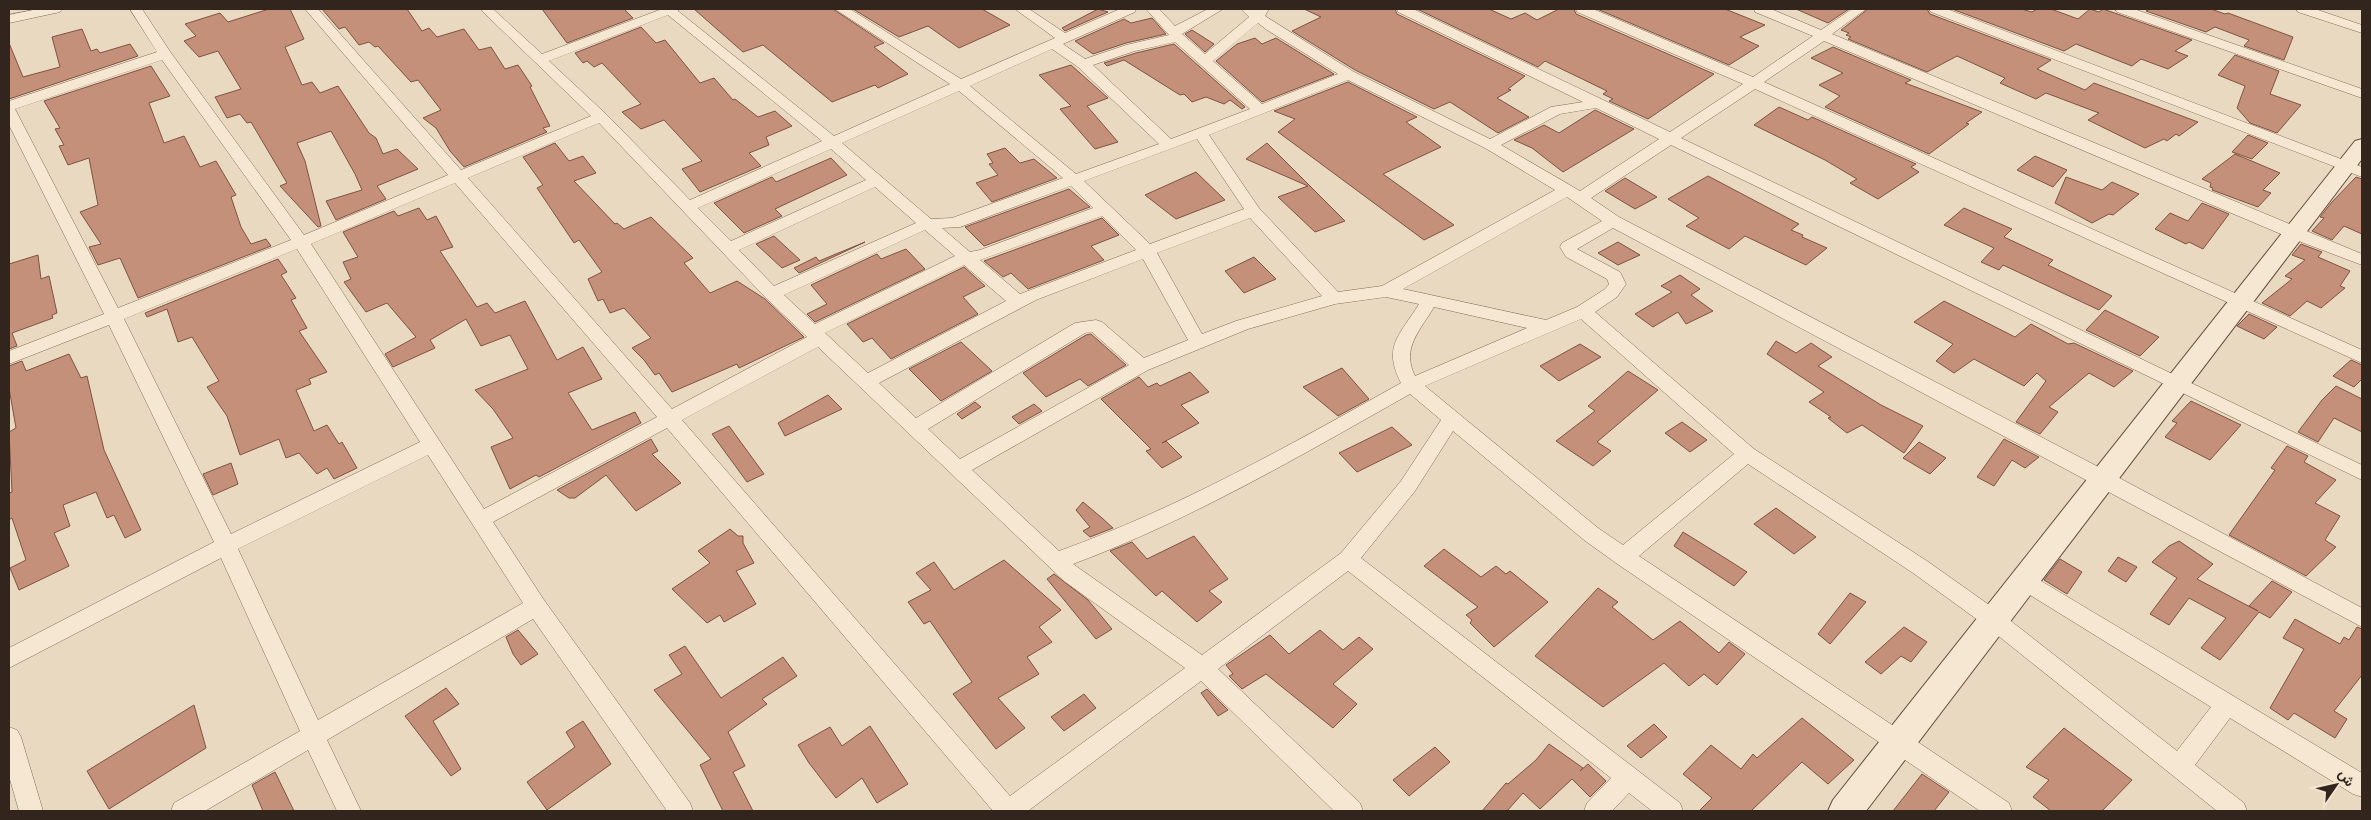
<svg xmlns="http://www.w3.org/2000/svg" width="2371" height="820" viewBox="0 0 2371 820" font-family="Merriweather,Vazirmatn,serif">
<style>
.building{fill:#c59079;stroke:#7e5341}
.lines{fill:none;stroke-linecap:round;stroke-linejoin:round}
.street-casing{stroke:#816a59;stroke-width:1}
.secondary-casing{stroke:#624c3d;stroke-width:2}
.street{fill:#f5e7d2;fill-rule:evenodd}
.secondary{fill:#f5e7d2;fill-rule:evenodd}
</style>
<rect width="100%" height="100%" fill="#e9d9c0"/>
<!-- building -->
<path class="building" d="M269 9H290L304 39 285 47 302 85 312 82 320 93 338 86 369 133 376 138 383 154 397 149 418 169 377 186 386 199 336 220 326 201 362 190 355 174 331 131 297 143 305 161 321 226 318 227 280 186 287 183 251 122 247 123 240 114 227 118 215 97 241 89 218 51 199 57 184 41 196 36 185 24 220 13 228 22Z
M322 9H407L422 31 429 28 437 37 464 29 479 50 491 47 505 69 518 65 532 86 530 87 550 126 543 128 547 132 464 167 450 151 436 128 423 118 441 110 418 80 411 82 378 46 375 47 369 42 359 45 345 27 339 29Z
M542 9H624L633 18 567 43Z
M694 9H833L884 43 874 47 908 74 878 88 875 85 832 102 763 45 743 52Z
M853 9H982L1010 25 959 48 928 26 899 37Z
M1098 9 1108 12 1065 31 1062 28Z
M1304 9H1395L1397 14 1525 76 1508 89 1511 90 1497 98 1529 117 1498 133 1450 102 1434 109 1355 70 1292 31 1321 17Z
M1417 9H1489L1511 19 1525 13 1537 20 1559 9H1574L1576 14 1714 74 1648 119 1609 101 1613 99 1603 94 1607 91 1545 61 1538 67Z
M1597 9H1725L1765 25 1740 37 1759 46 1729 65Z
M1796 9H1849L1828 23Z
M1868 9H1927L1930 14 2051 60 2037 69 2085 90 2094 83 2198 122 2179 136 2176 134 2167 141 2164 139 2145 148 2088 120 2099 113 2046 93 2036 99 2000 83 2005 78 1957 56 1927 72 1848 39 1851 37 1846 35 1849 33 1841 30Z
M1952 9H2021L2032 12 2037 9H2051L2078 19 2090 9 2099 12 2103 9 2192 40 2175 51 2188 56 2168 69 2141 59 2132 66 2076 44 2064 51Z
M2150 9H2211L2225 14 2228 13 2293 37 2284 60 2244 46 2249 40 2215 27 2206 32 2146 11Z
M1152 18 1166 34 1126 43 1093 54 1075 41 1124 19 1131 23Z
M641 27 656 43 665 40 700 83 714 78 733 100 735 99 758 117 775 111 792 126 766 137 769 145 749 153 761 166 700 192 682 169 702 161 664 120 641 129 622 112 641 104 602 63 594 67 587 61 583 63 575 53Z
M82 29 91 51 97 49 100 53 130 44 138 56 9 99V43L23 77 60 67 52 37Z
M1192 30 1214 44 1205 52 1185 34Z
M1255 38 1262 44 1276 38 1334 74 1262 102 1216 61 1237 44Z
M1174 44 1245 107 1242 109 1230 100 1224 104 1206 97 1192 102 1184 94 1180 95 1124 60 1107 66 1104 63 1136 53Z
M1833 47 1911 80 1905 83 1982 112 1966 123 1969 124 1929 154 1825 107 1840 96 1819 85 1843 73 1811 58Z
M2235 55 2279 71 2270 94 2301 105 2277 133 2250 123 2237 108 2245 86 2218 75Z
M1071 65 1108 98 1087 106 1118 142 1095 149 1060 109 1071 106 1039 75Z
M151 66 170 96 149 103 164 143 184 136 200 167 216 161 236 195 231 197 241 227 251 244 266 239 271 246 138 298 120 258 98 265 89 247 101 244 80 212 98 205 89 158 68 165 59 146 64 145 55 129 60 128 44 101Z
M1348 82 1417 117 1406 122 1441 147 1383 174 1454 225 1424 240 1278 132 1295 119 1274 111Z
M1779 107 1808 120 1812 117 1916 164 1911 167 1919 172 1878 199 1850 183 1857 179 1825 160 1754 125Z
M1595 110 1634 129 1563 172 1532 148 1514 140 1544 125 1559 133Z
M2248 135 2268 143 2252 159 2232 152Z
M555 143 569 161 583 156 596 173 574 181 615 224 617 223 624 229 651 217 693 258 684 263 710 293 737 281 765 299 804 337 739 368 737 364 672 392 659 373 655 375 644 360 632 348 651 338 624 308 610 313 603 299 598 301 588 279 602 272 579 240 574 243 537 188 543 185 523 157Z
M1267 143 1345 221 1315 232 1278 197 1308 186 1246 159Z
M1005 148 1020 163 1034 159 1057 178 992 202 976 183 998 175 989 164 993 163 987 154Z
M2235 154 2280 173 2263 190 2271 193 2258 207 2212 190 2213 188 2210 187 2211 183 2202 179Z
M2035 156 2067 170 2053 187 2017 170Z
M831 158 847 175 775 209 782 216 744 233 714 203 772 177 776 182Z
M1196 172 1225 200 1176 219 1145 195Z
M1708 176 1799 224 1791 230 1803 235 1802 237 1827 248 1806 265 1745 236 1729 249 1686 226 1699 218 1668 199Z
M2066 177 2102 190 2112 182 2139 194 2113 215 2109 214 2092 223 2055 203Z
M2356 177 2362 179V234L2344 226 2332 240 2312 231 2324 218 2320 217 2332 202Z
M1625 178 1657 197 1635 209 1605 191Z
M1069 189 1090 207 984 246 965 227Z
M2202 203 2229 214 2203 249 2189 242 2186 244 2155 229 2170 213 2188 221Z
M419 208 427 220 436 216 453 247 440 251 477 307 487 303 495 313 525 301 557 360 583 347 602 379 568 393 592 430 635 412 641 423 539 477 536 475 510 489 491 447 513 438 493 409 475 390 528 369 510 335 481 346 466 319 430 340 435 348 393 367 385 354 416 337 387 303 366 312 344 282 351 279 343 262 358 257 343 232 394 211 398 216Z
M1964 208 2012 229 2004 237 2053 260 2048 265 2112 296 2099 310 2003 265 1999 270 1981 262 1994 248 1944 225Z
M1102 218 1119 235 1091 246 1104 260 1028 289 1011 273 1003 277 984 261Z
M774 236 800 260 782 268 756 244Z
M865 242 799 273 794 268 816 257 819 261Z
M1618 242 1640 255 1618 265 1598 253Z
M2301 244 2322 252 2318 257 2350 271 2340 286 2345 288 2321 308 2307 301 2290 316 2262 303 2292 279 2285 276 2305 260 2292 255Z
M906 249 925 269 815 322 807 314 827 304 811 285 877 254 881 259Z
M38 255 41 279 49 276 57 313 52 315 53 318 12 333 17 346 9 349V264Z
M1254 257 1276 279 1244 293 1225 271Z
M278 259 287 272 281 275 296 298 291 300 307 328 299 331 327 372 309 379 311 384 296 390 314 431 327 425 339 444 342 442 357 468 334 479 327 468 317 474 299 453 286 458 279 439 240 455 227 416 207 387 219 381 192 337 178 342 167 309 147 317 145 313Z
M964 267 985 286 963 297 978 314 891 359 872 338 863 342 847 324Z
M1680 275 1700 289 1691 295 1713 311 1686 324 1678 312 1653 327 1635 314 1672 292 1661 286Z
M1944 301 2015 337 2031 324 2068 344 2074 343 2133 371 2114 387 2089 373 2049 407 2058 412 2040 434 2016 422 2046 381 2037 373 2024 386 1974 359 1954 373 1936 361 1953 344 1914 322Z
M2105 310 2159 337 2140 356 2086 330Z
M2249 314 2277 327 2264 339 2237 326Z
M1091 334 1126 365 1088 386 1080 379 1046 397 1023 373 1086 335Z
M1776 341 1796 353 1811 343 1832 357 1818 366 1881 405 1923 426 1904 453 1862 425 1847 433 1828 418 1831 417 1809 402 1824 392 1767 354Z
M961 342 992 371 941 401 909 369Z
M1580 344 1601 357 1559 381 1540 366Z
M69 354 81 378 87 376 104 450 141 530 125 538 114 515 107 518 96 492 63 505 70 526 54 533 69 566 19 590 10 568 26 560 12 518 9 520V493L12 492 9 432 16 428 9 388V366L22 361 26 371Z
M2351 360 2362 365V379L2354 387 2333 376Z
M1342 368 1369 399 1338 416 1303 387Z
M1628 371 1658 390 1597 442 1611 451 1593 466 1556 441 1595 411 1588 406Z
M1190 372 1209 392 1181 405 1199 423 1162 443 1166 441 1182 457 1162 468 1146 451 1151 449 1101 399 1139 377 1148 387 1157 383 1160 386Z
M2336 386 2362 399V432L2334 418 2318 442 2298 432 2322 400Z
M828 395 842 409 785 436 778 423Z
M2191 401 2241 425 2210 460 2165 437 2177 423 2172 421Z
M975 402 981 407 962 419 957 414Z
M1034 404 1042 411 1019 424 1012 417Z
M1682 422 1707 440 1690 452 1665 433Z
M729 426 764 474 747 482 712 434Z
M1392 427 1412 445 1357 472 1339 453Z
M651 439 658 451 652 454 681 483 636 511 606 475 575 498H569L557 490Z
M2004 439 2039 457 2025 468 2012 460 1994 486 1977 477Z
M1919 442 1946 458 1930 474 1903 458Z
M2287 446 2308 456 2304 462 2336 480 2315 503 2340 516 2325 540 2336 547 2306 576 2229 535 2275 470 2271 468Z
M231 463 238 484 213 495 203 474Z
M1083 502 1102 518 1113 528 1090 537 1083 531 1090 527 1076 510Z
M1776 508 1816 537 1794 554 1754 524Z
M730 529 738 536H743V543L754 563 736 571 756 604 724 622 720 615 707 623 672 589 710 563 698 551Z
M1683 532 1725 558 1747 572 1734 586 1674 546Z
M1194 536 1228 579 1209 591 1222 602 1197 622 1162 591 1156 596 1110 551 1132 542 1147 559Z
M2179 541 2213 564 2197 579 2258 611 2249 606 2272 581 2292 592 2270 618 2259 612 2220 660 2201 648 2226 618 2189 598 2169 625 2150 614 2177 578 2152 562 2169 546Z
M1444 549 1481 577 1496 566 1506 574 1510 571 1548 602 1494 647 1470 623 1472 620 1466 615 1478 607 1424 566Z
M2118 557 2137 567 2126 582 2108 571Z
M2060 559 2082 572 2067 594 2044 580Z
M1004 560 1061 610 1039 627 1052 642 1027 657 1039 674 998 698 1025 728 996 749 953 694 972 682 930 621 924 624 908 602 931 590 916 573 934 562 954 590Z
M1054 574 1088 600 1112 629 1096 639 1047 579Z
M1598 588 1618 602 1612 607 1653 640 1680 621 1719 653 1729 642 1745 654 1717 685 1704 674 1689 686 1664 663 1603 707 1535 656Z
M1850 593 1866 602 1830 644 1818 634Z
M2295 619 2340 644 2344 637 2349 640 2357 627 2362 629V675L2334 711 2347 719 2335 738 2294 713 2288 720 2270 708 2304 649 2283 638Z
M1904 627 1927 642 1911 662 1901 656 1881 674 1865 662Z
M518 630 538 654 521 665 513 654 506 637Z
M1320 630 1343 650 1359 637 1373 649 1333 684 1357 704 1333 728 1266 674 1242 689 1229 676 1233 674 1226 665 1270 635 1289 654Z
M685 646 721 698 783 657 797 676 762 699 767 704 728 732 745 766 733 772 753 811H723L700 765 711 759 654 690 682 674 669 655Z
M446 688 459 704 433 721 461 769 451 776 405 716Z
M1207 689 1228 710 1218 716 1201 693Z
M1084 694 1096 708 1064 731 1051 717Z
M194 705 206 748 109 809 87 771Z
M1802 718 1854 760 1828 784 1802 762 1751 811H1699L1712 798 1683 774 1711 745 1741 769 1753 754 1757 758Z
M583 721 611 764 547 810 527 782 575 747 566 732Z
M1654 724 1667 737 1641 758 1627 746Z
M870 726 908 784 877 803 862 778 836 798 809 763 798 745 830 727 842 746Z
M2064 728 2132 780 2102 811H2051L2033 797 2049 780 2026 767Z
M1549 744 1583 768 1580 771 1588 764 1606 781 1590 797 1572 779 1540 809 1523 793 1507 811H1482L1506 783 1508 784 1536 760Z
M1435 747 1450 762 1409 796 1393 780Z
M275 772 294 811H263L252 785Z
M1922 774 1949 792 1934 811H1893Z"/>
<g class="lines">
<!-- street casing -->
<g class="street-casing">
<path id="street" d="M38 9H62L60 12 9 23V15Z
M130 9H142L171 53 304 235 448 175 305 9H318L461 170 591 116 480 9H493L542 54 662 9H679L678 11 834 136 950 84 835 9H850L961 79 1055 38 1015 9H1029L1065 33 1120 9H1136L1135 12 1063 44 1085 59 1126 45 1169 35 1146 9H1159L1175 26 1208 9H1223L1182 34 1205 54 1249 17 1241 9H1269L1265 16 1354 72 1490 139 1551 107 1583 102 1398 12 1397 9H1413L1670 132 1743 84 1577 12 1576 9H1593L1753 77 1813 36 1755 12 1754 9H1771L1821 30 1852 9H1866L1832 34 2362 254V265L2288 237 1824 41 1764 82 2362 350V363L1755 89 1681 138 2362 465V480L1671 145 1591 198 1619 217 2110 473 2362 608V627L1613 228 1577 249 1620 272 1626 284 1617 297 1595 312 1754 449 1927 561 2002 614 2177 751 2211 707 2017 587 2013 581 2017 575 2024 572 2031 575 2362 773V797L2353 794 2230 718 2195 765 2244 803 2247 811H2217L1986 626 1913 573 1748 464 1639 556 2009 803 2012 811H1980L1616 563 1584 540 1453 431 1415 491 1361 558 1680 803 1683 811H1652L1629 793 1612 811H1584L1587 803 1611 778 1348 571 1218 669 1360 803 1363 811H1334L1201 681 1028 811H993L667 428 493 522 544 600 690 803 693 811H667L533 619 327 740 361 811H337L308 750 205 811H171L174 803 300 731 221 558 9 668V648L214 542 109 325 9 364V351L104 314 9 125V101L157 52ZM668 15 822 141 690 200 606 114 549 61ZM1258 23 1267 30 1338 74 1262 104 1213 61ZM1175 42 1250 109 1171 139 1093 65 1135 51ZM1052 49 1078 67 1159 144 1076 174 970 86ZM162 60 291 240 118 308 15 109ZM1348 80 1485 148 1555 190 1382 286 1338 292 1259 208 1209 135ZM959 91 1063 178 952 218 931 219 842 143ZM1596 108 1659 139 1580 191 1501 145 1560 114ZM599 123 766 298 807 337 672 409 468 178ZM1197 139 1244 209 1150 244 1084 181ZM831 149 866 180 731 241 698 208ZM455 183 657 417 484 509 311 244ZM1071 186 1093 208 980 250 970 252 942 228 960 227ZM875 187 916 223 774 286 739 250ZM1567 197 1602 221 1562 243 1560 247 1566 257 1607 279 1609 284 1605 289 1577 307 1546 320 1403 289ZM1102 216 1136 250 1020 294 980 260ZM1250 218 1322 296 1236 321 1202 334 1157 253ZM925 230 955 256 815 324 784 295ZM297 249 420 442 231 534 124 319ZM1143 259 1188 340 1144 358 1102 322 1096 320 1075 323 916 418 879 383 1036 300ZM964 265 1006 301 868 373 825 333ZM1386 297 1419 304C1400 335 1382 346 1401 383 1290 445 1179 508 1059 551L972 470 1148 370 1248 329 1335 304ZM1434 307 1527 328 1415 376C1401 348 1420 331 1434 307ZM1581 319 1734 454 1623 545 1598 528 1425 386ZM1092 332 1129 365 960 459 928 429 1085 333ZM818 347 1064 581 1185 668 1010 796 682 420ZM1410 394 1441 420 1401 481 1341 553 1202 655 1073 564C1191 520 1300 456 1410 394ZM428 455 523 603 318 720 238 549Z
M1929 9H1947L2362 167V177L1931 12Z
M2115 9H2134L2362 89V98L2117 12Z
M2296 9H2315L2362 25V33L2298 12Z
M9 727 17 730 21 737 43 811H19L9 776Z"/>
</g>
<!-- secondary casing -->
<g class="secondary-casing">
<path id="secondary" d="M2362 139V159L1866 811H1828L1833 800 2355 141Z"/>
</g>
<!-- street -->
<use href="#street" class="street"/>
<!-- secondary -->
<use href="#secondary" class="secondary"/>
</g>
<!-- border -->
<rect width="2371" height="820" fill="none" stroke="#32251d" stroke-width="20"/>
<!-- north arrow -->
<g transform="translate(2336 785) rotate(56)" stroke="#f2e4cf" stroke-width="4" paint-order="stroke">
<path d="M0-4L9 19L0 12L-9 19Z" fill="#32251d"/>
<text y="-8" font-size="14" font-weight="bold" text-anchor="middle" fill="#32251d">ش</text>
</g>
</svg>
